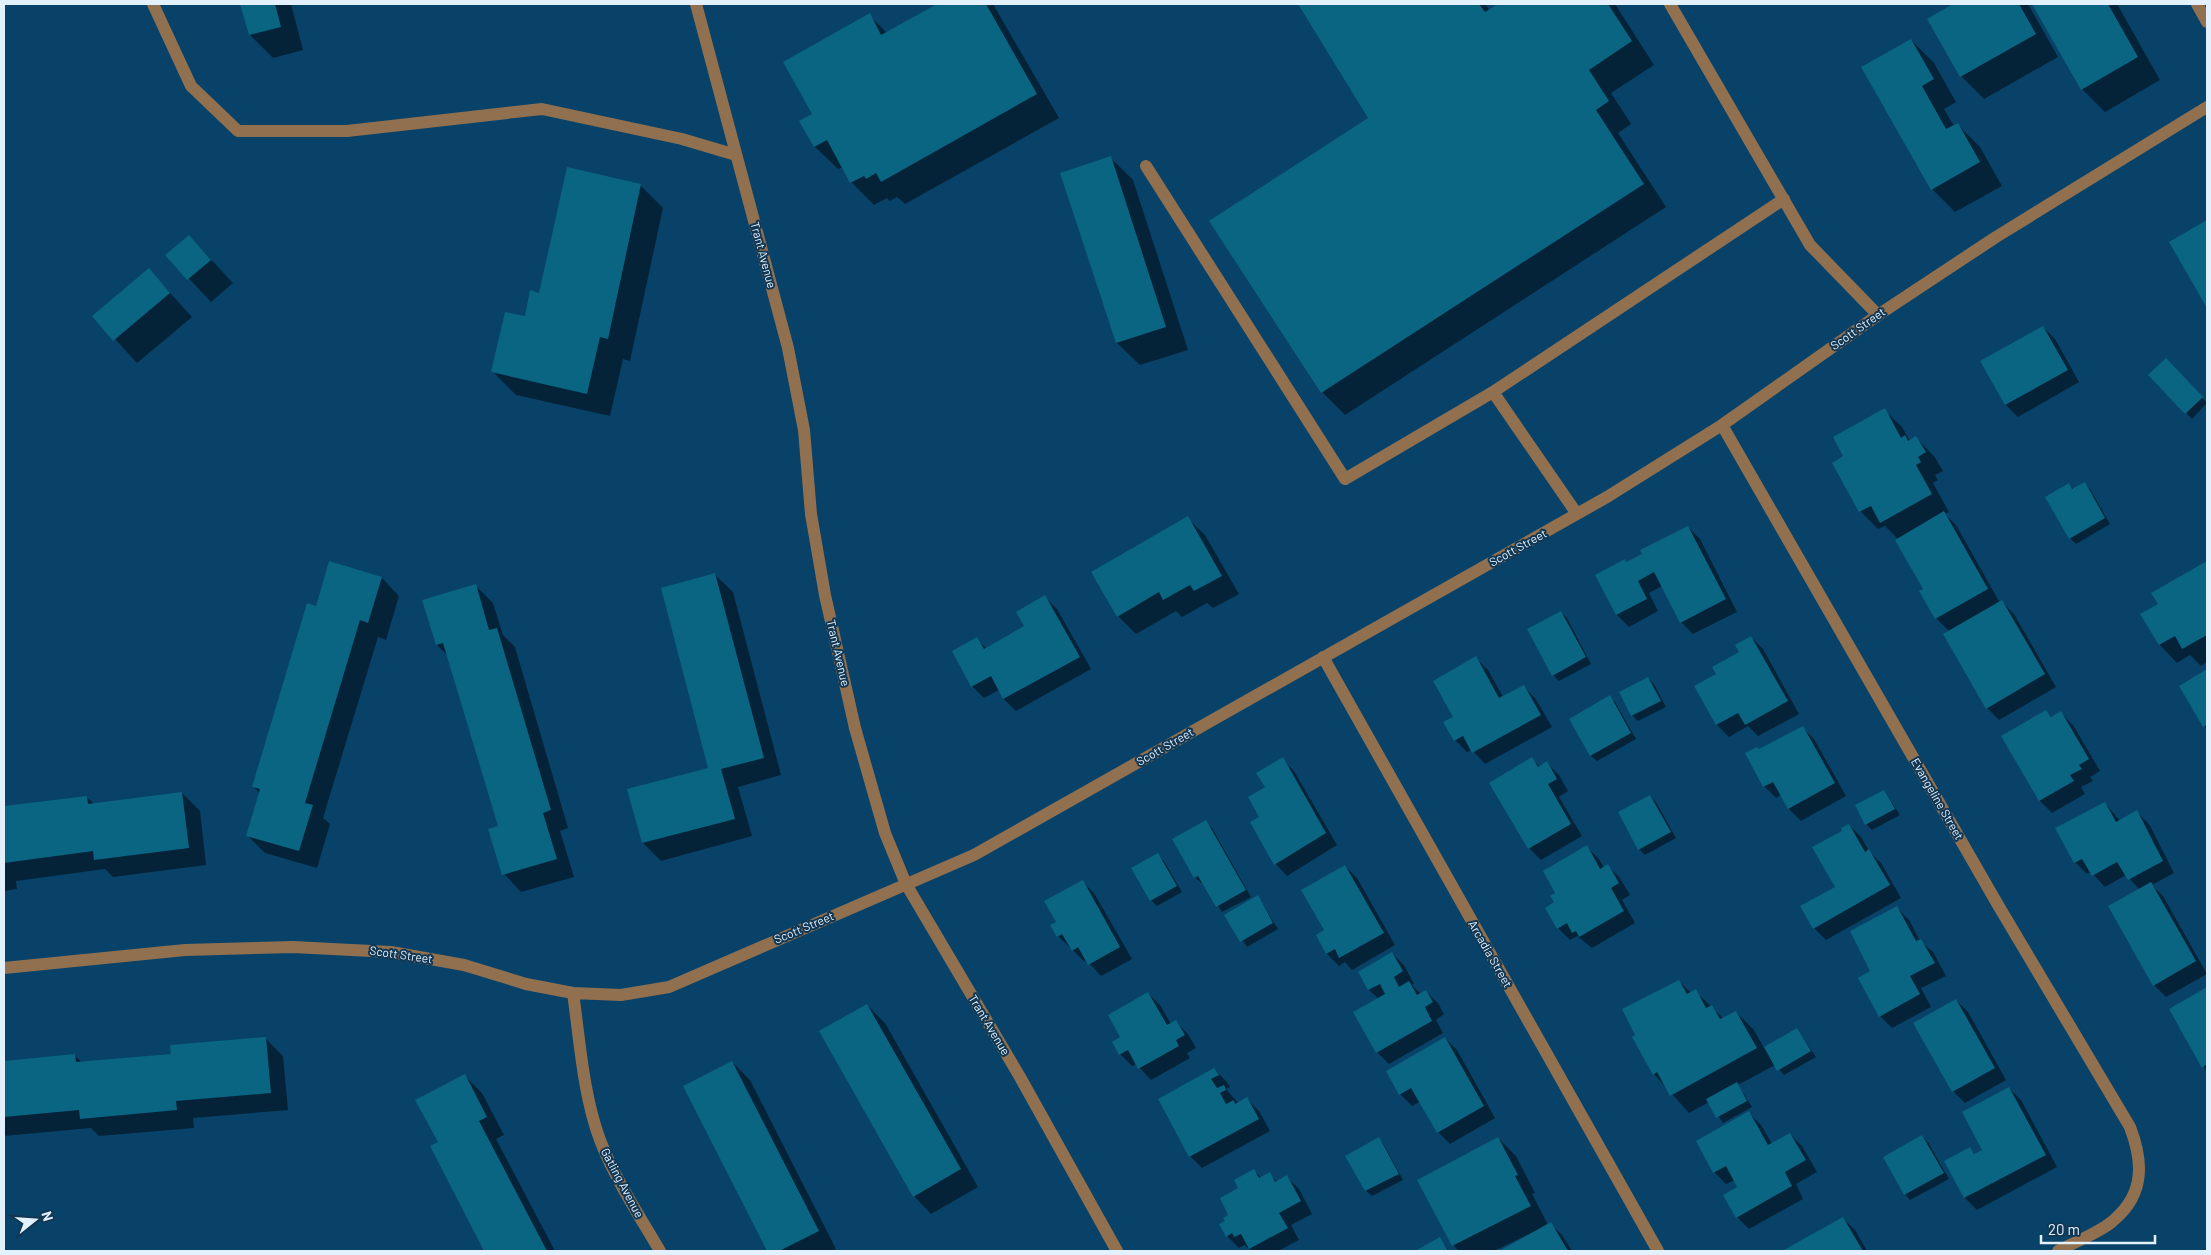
<svg xmlns="http://www.w3.org/2000/svg" width="2211" height="1255" viewBox="0 0 2211 1255" font-family="Barlow,sans-serif">
<style>
.shadow{fill:#0007}
.building{fill:#096581}
.lines{fill:none;stroke-linecap:round;stroke-linejoin:round}
.minor{stroke:#91704f;stroke-width:12}
.labels{text-anchor:middle;stroke-width:4;stroke-linejoin:round;paint-order:stroke}
.street-label{font-size:12px;fill:#e3f0fd;stroke:#123753}
</style>
<rect width="100%" height="100%" fill="#084269"/>
<!-- shadow -->
<path class="shadow" d="M242 4H291L303 50 273 58 250 35Z
M940 4H993L1059 118 905 204 897 197 890 201 887 198 874 205 851 182 843 167 838 169 815 147 814 115 869 15 887 33Z
M1300 4H1485L1490 11 1500 4H1615L1654 65 1611 93 1631 124 1618 133 1666 207 1345 415 1322 392 1211 221 1370 118Z
M1956 4H2028L2058 57 1984 99 1961 76 1928 19Z
M2033 4H2117L2160 80 2105 112 2082 89Z
M1911 40 1934 63 1956 102 1944 109 1954 126 1957 124 1980 147 2002 186 1955 212 1932 189 1863 67Z
M1110 157 1133 180 1188 350 1140 365 1117 343Z
M640 185 663 208 630 361 623 359 610 416 516 395 493 372 540 294Z
M2207 222V305L2171 242Z
M189 236 233 283 211 302 167 255Z
M149 270 192 317 137 363 94 316Z
M2043 327 2055 339 2079 382 2018 417 2006 405 1982 362Z
M2166 360 2207 403 2192 419 2150 375Z
M1884 410 1902 427 1910 441 1916 438 1934 456 1943 471 1935 475 1938 480 1933 483 1949 512 1945 514 1956 525 2000 603 2002 602 2014 614 2056 687 1999 720 1987 708 1949 631 1936 618 1925 590 1898 539 1885 526 1878 529 1860 511 1833 463 1845 456Z
M2084 483 2090 489 2110 524 2076 544 2070 538 2047 498 2069 485 2074 489Z
M1187 518 1205 535 1239 594 1213 608 1207 603 1182 617 1176 611 1136 634 1118 616Z
M1688 527 1700 539 1737 612 1693 634 1681 622 1662 586 1649 593 1658 611 1629 627 1617 615 1596 575 1644 554Z
M2207 562V662L2201 666 2190 655 2177 663 2160 645 2142 615 2160 605 2153 593Z
M715 575 733 592 781 775 738 787 752 836 661 861 643 843 709 769Z
M382 578 399 596 386 640 378 637 323 818 330 824 317 868 265 853 247 835 260 793 253 787 316 607Z
M475 585 493 603 503 635 515 647 568 828 560 831 574 877 521 892 504 874 499 827 448 656 437 645Z
M1045 597 1057 609 1091 669 1016 711 1004 699 999 690 984 698 972 686 976 639 987 649 1026 627Z
M1561 612 1567 618 1591 664 1559 681 1553 675Z
M1751 637 1763 649 1799 714 1758 736 1748 726 1729 737 1717 725 1695 686 1717 674 1741 652Z
M1476 658 1488 670 1503 697 1523 686 1535 698 1552 727 1485 764 1472 750 1467 752 1455 740 1454 717Z
M2207 671V730L2181 686Z
M1648 678 1654 684 1666 707 1638 721 1632 715 1621 693Z
M1609 697 1615 702 1636 739 1597 761 1591 756 1570 719Z
M2046 711 2053 718 2061 713 2073 725 2100 771 2090 777 2093 781 2081 787 2085 794 2052 813 2040 801 2002 736Z
M1802 727 1814 739 1846 796 1801 821 1789 809 1781 795 1776 798 1764 786 1759 751Z
M1282 759 1294 771 1337 845 1287 876 1276 864 1252 822 1261 817 1266 788Z
M1532 759 1540 767 1547 763 1559 775 1568 791 1559 797 1582 836 1541 860 1529 848Z
M1884 791 1900 815 1872 830 1866 824Z
M182 793 200 811 206 865 113 877 105 869 16 881 17 889 4 891V808L87 797 94 804Z
M1650 796 1656 802 1676 838 1645 855 1639 849Z
M2105 803 2120 821 2137 812 2149 824 2174 873 2152 885 2163 896 2207 974 2166 997 2154 985 2140 890 2126 875 2105 887 2091 872 2087 874 2075 862Z
M1206 822 1212 828 1251 897 1222 912 1203 882 1201 883 1195 877Z
M1849 825 1861 837 1869 851 1881 863 1901 898 1826 940 1814 928 1836 888 1844 831Z
M1587 847 1599 859 1604 868 1608 866 1620 878 1630 895 1622 900 1635 923 1592 948 1577 936 1570 940 1558 928 1556 903 1557 893Z
M1158 855 1164 861 1182 892 1157 906 1151 900Z
M1345 866 1357 878 1395 945 1352 970 1345 962 1339 966 1327 954 1317 935 1326 930Z
M1082 881 1094 893 1132 959 1101 976 1087 961 1085 962 1058 936V922Z
M1258 897 1278 929 1247 947 1226 915Z
M1897 908 1909 920 1920 941 1933 952 1946 976 1921 988 1931 1007 1892 1028 1880 1016 1872 972Z
M1392 953 1404 965 1414 984 1412 985 1421 994 1426 991 1438 1003 1444 1014 1436 1020 1443 1033 1389 1064 1377 1052 1355 1013 1379 999 1369 990 1360 972Z
M1679 981 1691 993 1695 991 1724 1019 1736 1012 1754 1030 1764 1048 1797 1029 1816 1057 1784 1075 1775 1065 1738 1085 1752 1107 1723 1123 1709 1102 1689 1113 1654 1074Z
M2207 989V1072L2171 1009Z
M1148 993 1160 1005 1171 1024 1176 1022 1188 1034 1196 1048 1187 1053 1190 1058 1151 1080 1136 1064 1132 1066 1120 1054 1122 1037Z
M1956 1000 1968 1012 2006 1080 1965 1103 1953 1091 1915 1023Z
M867 1005 885 1023 978 1187 931 1214 914 1196Z
M265 1038 283 1056 288 1110 193 1118 194 1128 99 1136 91 1128 4 1136V1062L75 1055 82 1063 173 1055Z
M1445 1038 1457 1050 1495 1118 1450 1144 1438 1132 1421 1101 1412 1106 1400 1094Z
M732 1062 750 1080 836 1249 831 1251H768L685 1087Z
M1214 1069 1226 1081 1230 1087 1226 1089 1238 1103 1247 1099 1259 1111 1270 1131 1202 1168 1190 1156 1159 1100Z
M464 1075 482 1093 504 1135 496 1139 555 1251H486L431 1146 439 1142Z
M2009 1088 2021 1100 2057 1167 1977 1210 1965 1198 1945 1161 1970 1149 1976 1155 1984 1151Z
M1749 1113 1761 1125 1772 1144 1790 1134 1802 1146 1817 1172 1796 1184 1803 1199 1749 1229 1737 1217 1739 1187 1735 1180 1726 1184 1714 1172 1697 1141Z
M1922 1136 1928 1142 1949 1179 1910 1200 1905 1194Z
M1498 1138 1516 1156 1535 1193 1532 1194 1548 1225 1550 1223 1562 1235 1572 1251H1502L1528 1236 1527 1235 1494 1251H1459L1453 1245Z
M1379 1139 1384 1145 1403 1180 1372 1196 1366 1191Z
M1254 1171 1262 1178 1269 1174 1277 1182 1287 1177 1299 1189 1312 1214 1291 1225 1299 1240 1278 1251H1253L1244 1245 1239 1248 1227 1236V1222L1240 1189Z
M1843 1218 1855 1230 1867 1251H1785Z
M1440 1239 1449 1251H1418Z"/>
<!-- building -->
<path class="building" d="M240 4H275L281 27 249 35Z
M937 4H986L1037 94 881 182 876 173 866 179 864 176 850 183 827 140 814 147 799 121 812 114 783 62 870 13 881 35Z
M1298 4H1479L1485 12 1498 4H1608L1632 41 1589 70 1609 101 1596 110 1644 184 1321 393 1209 221 1368 118Z
M1953 4H2019L2036 34 1960 77 1927 19Z
M2032 4H2108L2138 57 2081 90Z
M1911 39 1934 79 1922 86 1946 129 1958 123 1980 162 1931 190 1861 67Z
M1111 156 1166 327 1116 343 1060 173Z
M567 167 641 184 608 339 600 337 587 394 491 372 505 312 525 316 530 290 539 293Z
M2207 220V308L2169 242Z
M189 235 211 260 187 280 165 255Z
M149 268 170 293 113 341 92 316Z
M2043 326 2068 370 2005 405 1980 361Z
M2166 358 2203 397 2185 414 2148 375Z
M1885 408 1901 438 1905 435 1908 441 1916 436 1926 452 1918 457 1921 462 1916 465 1932 494 1880 523 1871 506 1859 512 1832 463 1843 456 1833 437Z
M2085 482 2105 518 2069 539 2045 497 2069 483 2072 489Z
M1944 511 1988 589 1935 619 1919 591 1923 589 1895 540Z
M1188 516 1222 576 1194 591 1190 585 1163 600 1159 592 1117 617 1091 572Z
M1688 526 1726 599 1680 623 1654 572 1638 581 1647 599 1616 615 1595 575 1625 559 1626 562 1642 554 1640 550Z
M329 561 382 577 368 623 360 620 305 803 313 805 299 851 246 836 260 789 252 787 307 603 316 606Z
M2207 561V635L2182 649 2175 636 2159 645 2140 614 2158 604 2151 593Z
M715 573 764 758 721 769 735 819 642 843 627 789 708 768 661 588Z
M476 584 489 630 497 628 551 810 543 813 557 859 502 875 488 829 498 826 443 643 436 645 422 600Z
M1045 595 1080 657 1003 699 991 676 971 687 952 651 977 637 984 649 1024 626 1016 612Z
M2002 600 2045 674 1986 709 1943 634Z
M1561 611 1586 657 1552 676 1527 629Z
M1751 636 1788 701 1745 725 1738 713 1716 725 1694 686 1716 674 1712 667 1739 652 1735 645Z
M1476 656 1499 698 1524 685 1541 715 1472 753 1463 736 1454 741 1443 722 1453 717 1433 681Z
M2207 669V725L2203 727 2179 686Z
M1648 677 1661 701 1631 716 1619 692Z
M1610 695 1631 733 1590 756 1569 719Z
M2046 710 2051 717 2061 711 2089 759 2079 765 2082 769 2070 775 2074 781 2039 801 2001 736Z
M1803 726 1835 783 1788 809 1773 782 1763 787 1745 753 1757 747 1759 749Z
M1283 757 1326 833 1274 865 1250 822 1259 817 1248 797 1265 787 1256 773Z
M1532 757 1538 767 1547 761 1557 779 1548 784 1571 824 1528 849 1489 783Z
M1884 790 1895 809 1865 825 1855 805Z
M182 792 189 848 94 860 93 851 4 863V806L87 796 88 804Z
M1650 795 1671 832 1638 850 1618 812Z
M2105 802 2116 822 2137 810 2163 861 2128 880 2117 862 2092 876 2082 859 2074 863 2055 828Z
M1206 820 1246 890 1216 907 1198 876 1194 878 1172 839Z
M1849 824 1865 852 1869 849 1890 885 1813 929 1800 906 1835 887 1812 847 1842 831 1841 828Z
M1587 845 1600 869 1608 864 1619 883 1611 888 1624 911 1579 937 1576 931 1572 933 1567 923 1557 929 1545 908 1554 902 1550 896 1555 893 1543 871Z
M1158 853 1177 886 1150 901 1131 868Z
M1345 865 1384 933 1339 958 1335 949 1326 954 1316 935 1324 930 1301 890Z
M1083 880 1120 947 1088 965 1078 947 1072 951 1062 934 1057 937 1050 925 1056 922 1044 901Z
M2151 882 2196 961 2153 986 2108 906Z
M1258 895 1273 923 1240 942 1224 915Z
M1897 906 1916 941 1921 939 1935 963 1910 976 1920 994 1879 1017 1858 978 1870 971 1850 931Z
M1392 952 1403 971 1394 977 1399 987 1409 981 1417 995 1426 990 1433 1002 1425 1007 1432 1021 1376 1053 1353 1012 1385 994 1380 984 1368 990 1358 972Z
M1679 980 1687 994 1696 989 1706 1008 1712 1005 1720 1019 1736 1011 1757 1048 1670 1096 1657 1072 1653 1075 1632 1037 1635 1035 1622 1009Z
M2207 987V1064L2202 1068 2169 1009Z
M1148 992 1167 1025 1176 1020 1185 1035 1176 1040 1179 1046 1138 1069 1128 1050 1119 1055 1112 1042 1120 1037 1108 1015Z
M1956 999 1995 1068 1952 1092 1913 1023Z
M867 1004 961 1169 913 1197 819 1031Z
M1797 1028 1811 1051 1777 1071 1764 1047Z
M266 1037 271 1093 176 1101 177 1110 80 1119 79 1110 4 1117V1061L75 1054 76 1062 171 1054 170 1045Z
M1445 1037 1484 1106 1437 1133 1411 1088 1399 1095 1386 1071Z
M732 1061 819 1231 779 1251H767L683 1086Z
M1214 1068 1219 1075 1211 1079 1217 1088 1224 1085 1226 1090 1220 1093 1226 1104 1234 1100 1235 1104 1247 1097 1259 1119 1189 1157 1158 1099Z
M465 1074 487 1117 479 1121 547 1251H484L430 1146 438 1142 415 1100Z
M1737 1082 1747 1101 1716 1118 1706 1099Z
M2009 1087 2046 1155 1964 1198 1944 1161 1970 1147 1974 1154 1982 1150 1962 1112Z
M1749 1111 1768 1145 1790 1133 1806 1160 1785 1172 1792 1186 1736 1218 1723 1195 1737 1187 1726 1166 1713 1173 1696 1141Z
M1922 1135 1944 1173 1904 1195 1883 1157Z
M1379 1137 1399 1174 1365 1191 1345 1156Z
M1498 1137 1518 1175 1515 1176 1531 1206 1452 1246 1417 1180Z
M1254 1169 1259 1178 1270 1172 1275 1182 1287 1175 1301 1201 1279 1213 1288 1228 1249 1249 1241 1234 1234 1237 1232 1233 1226 1237 1219 1224 1225 1221 1223 1218 1228 1215 1220 1198 1238 1188 1234 1180Z
M1843 1217 1863 1251H1782Z
M1551 1222 1568 1251H1499Z
M1440 1237 1448 1251H1415Z"/>
<g class="lines">
<!-- minor -->
<path class="minor" d="M153 4 191 86 238 131H347L542 109 682 139 736 155
M696 4 788 348 804 430 811 514 825 595 855 728 885 833 906 884 1020 1077 1117 1251
M1670 4 1810 245 1878 315
M2197 4 2207 22
M1146 166 1345 479 1493 392
M1722 425 1998 905 2130 1127C2143 1161 2145 1193 2115 1219 2102 1232 2074 1242 2058 1251
M1577 514 1493 392 1784 199
M1323 657 1658 1251
M4 968 185 950 293 947 391 952 464 965 526 984 573 993 621 995 669 987 974 855 1607 497 1722 425 1878 315 1996 237 2207 107
M573 993C580 1042 583 1094 600 1140 615 1179 639 1215 660 1251"/>
</g>
<g class="labels">
<!-- street labels -->
<g class="street-label">
<text transform="translate(763 255) rotate(75)" y="4">Trant Avenue</text>
<text transform="translate(1858 329) rotate(-35)" y="4">Scott Street</text>
<text transform="translate(1518 548) rotate(-29)" y="4">Scott Street</text>
<text transform="translate(838 653) rotate(77)" y="4">Trant Avenue</text>
<text transform="translate(1165 747) rotate(-30)" y="4">Scott Street</text>
<text transform="translate(1937 799) rotate(60)" y="4">Evangeline Street</text>
<text transform="translate(804 928) rotate(-23)" y="4">Scott Street</text>
<text transform="translate(1490 954) rotate(60)" y="4">Arcadia Street</text>
<text transform="translate(401 955) rotate(8)" y="4">Scott Street</text>
<text transform="translate(989 1025) rotate(59)" y="4">Trant Avenue</text>
<text transform="translate(622 1183) rotate(62)" y="4">Gatling Avenue</text>
</g>
</g>
<!-- border -->
<rect width="2211" height="1255" fill="none" stroke="#e3f0fd" stroke-width="10"/>
<!-- north arrow -->
<g transform="translate(35 1220) rotate(73)" stroke="#123753" stroke-width="4" paint-order="stroke">
<path d="M0-4L9 19L0 12L-9 19Z" fill="#e3f0fd"/>
<text y="-8" font-size="14" font-weight="bold" text-anchor="middle" fill="#e3f0fd">N</text>
</g>
<!-- scale -->
<path d="M2041 1235v8h114v-8" fill="none" stroke="#e3f0fd" stroke-width="2.5"/>
<text x="2048" y="1235" font-size="15" fill="#e3f0fd" stroke="#123753" stroke-width="4" paint-order="stroke">20 m</text>
</svg>
